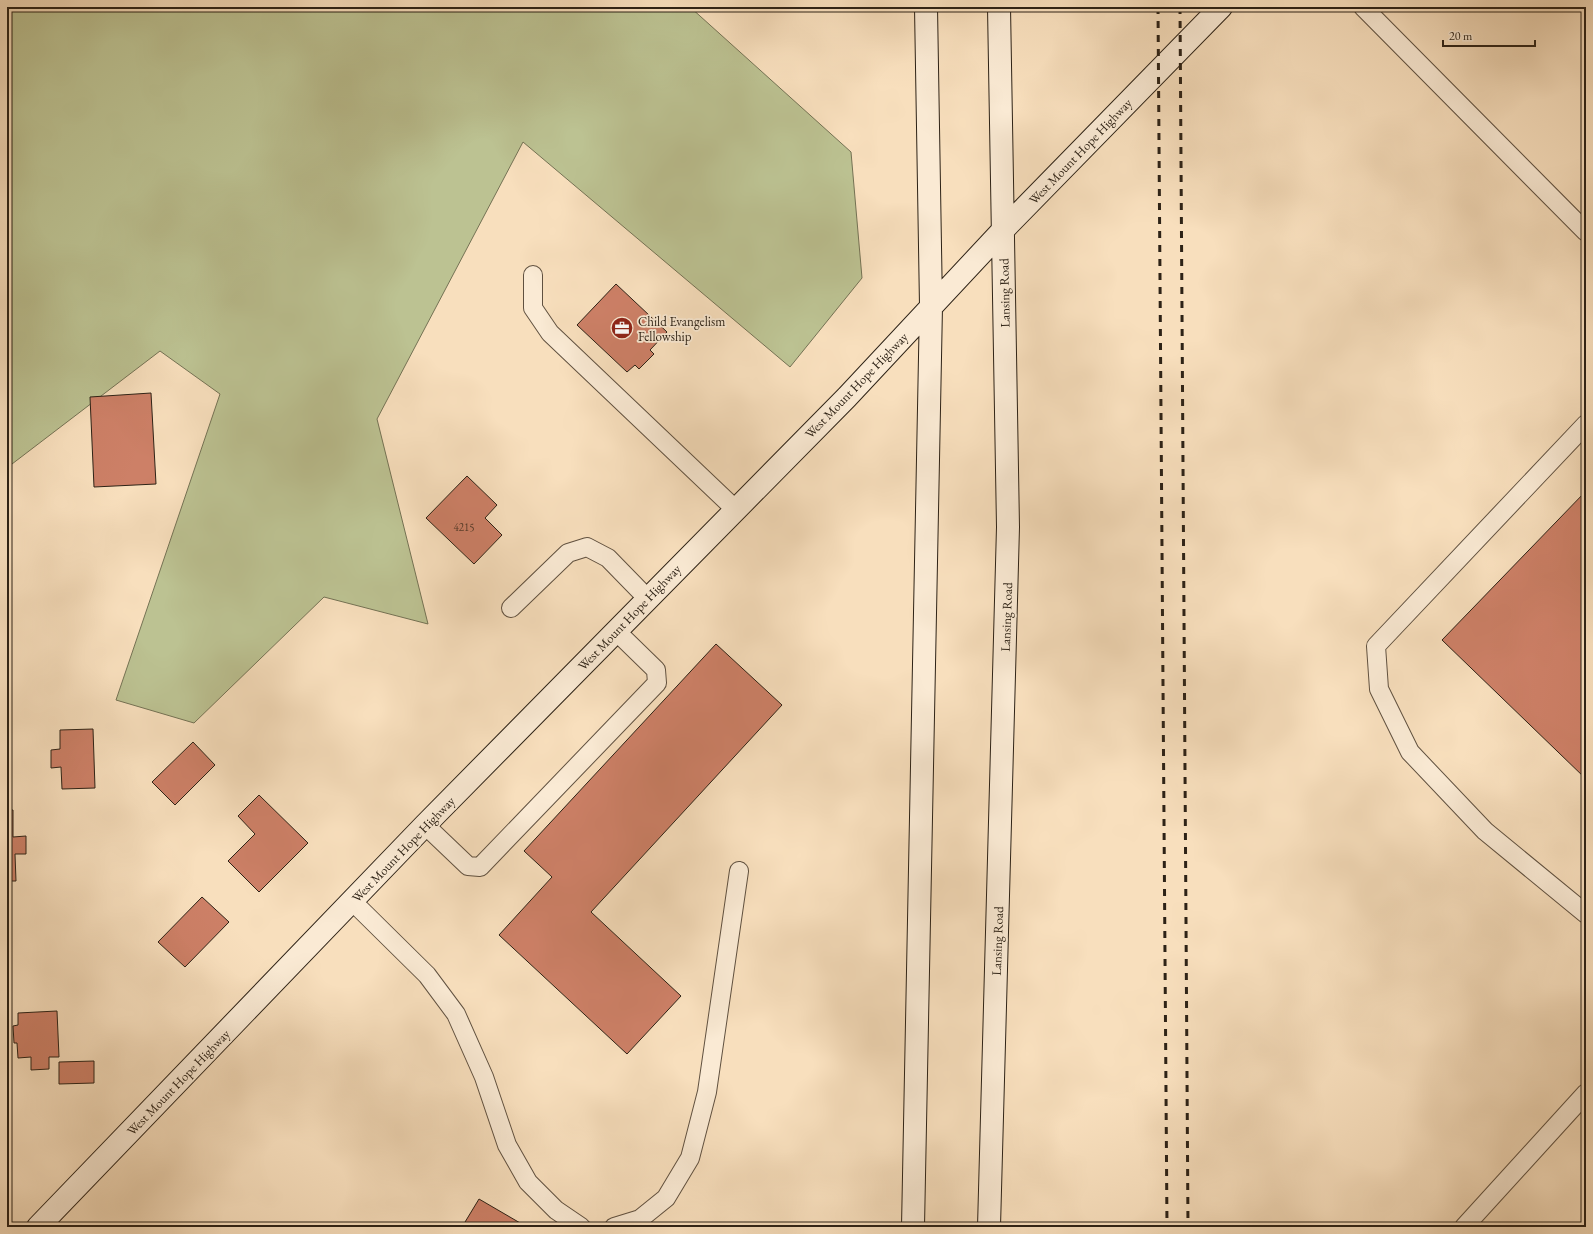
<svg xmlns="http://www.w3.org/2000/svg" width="1593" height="1234" viewBox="0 0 1593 1234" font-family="'EB Garamond',serif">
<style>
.green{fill:#bcc292;stroke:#747254}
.building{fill:#cd8067;stroke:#2d2216}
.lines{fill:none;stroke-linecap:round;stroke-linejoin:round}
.lane-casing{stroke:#605140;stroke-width:20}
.secondary-casing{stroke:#2d2216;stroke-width:24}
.lane{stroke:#faead4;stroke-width:18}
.secondary{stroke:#faead4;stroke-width:22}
.rail{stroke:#2d2216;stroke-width:3;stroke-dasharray:7 7;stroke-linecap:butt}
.labels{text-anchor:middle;stroke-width:3.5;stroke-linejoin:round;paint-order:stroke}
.number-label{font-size:11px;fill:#553a2a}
.street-label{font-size:13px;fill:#2d2216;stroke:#faead4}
.poi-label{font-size:13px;fill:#2d2216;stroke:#faead4;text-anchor:start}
</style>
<rect width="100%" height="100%" fill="#f8dfbd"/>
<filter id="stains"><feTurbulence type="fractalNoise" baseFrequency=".005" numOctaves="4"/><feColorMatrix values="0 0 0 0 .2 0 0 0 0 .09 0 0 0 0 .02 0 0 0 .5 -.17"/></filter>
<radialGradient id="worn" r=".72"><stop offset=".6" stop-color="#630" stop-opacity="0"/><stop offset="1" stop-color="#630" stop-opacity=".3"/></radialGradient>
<!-- green -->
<path class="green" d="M7 7H690L851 152 862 278 790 367 523 142 377 419 428 624 324 597 194 723 116 700 220 394 160 351 12 464 7 455Z"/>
<!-- building -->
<path class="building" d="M616 284 667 332 650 350 654 354 639 369 635 365 627 372 577 325Z
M151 393 156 484 94 487 90 397Z
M467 476 497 505 485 518 502 535 474 564 426 518Z
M1586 491V779L1442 640Z
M716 644 782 705 591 912 681 996 627 1054 499 935 552 877 524 851Z
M93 729 95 788 62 789 61 767 51 768V750L60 749V730Z
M193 742 215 765 175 805 152 782Z
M259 795 308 843 259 892 228 861 255 834 238 816Z
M7 810H13V837L26 836V854H15L16 881H7Z
M202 897 229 922 185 967 158 942Z
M57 1011 59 1057H49V1069L31 1070V1057L18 1058 17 1043H14L13 1026 18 1025V1013Z
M94 1061V1083L59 1084V1062Z
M479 1199 527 1227H462Z"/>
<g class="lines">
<!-- lane casing -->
<g class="lane-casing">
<path id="lane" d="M1363 7 1586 232
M533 275V308L550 333 735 509
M1586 424 1376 646 1379 689 1410 752 1485 831 1586 914
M511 608 568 553 587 547 608 558 647 598
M425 825 468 866 480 867 657 683 656 670 616 631
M352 901 427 975 456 1014 484 1077 507 1145 528 1182 556 1210 581 1227
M614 1227 640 1219 666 1198 690 1158 707 1092 739 871
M1464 1227 1586 1093"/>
</g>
<!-- secondary casing -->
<g class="secondary-casing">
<path id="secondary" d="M38 1227 425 825 847 397 1003 230 1221 7
M913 1227 931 306 926 7
M989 1227 1008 527 999 7"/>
</g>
<!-- lane -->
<use href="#lane" class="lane"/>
<!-- secondary -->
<use href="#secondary" class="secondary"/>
<!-- rail -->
<path class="rail" d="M1158 7 1167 1227
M1180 7 1188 1227"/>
</g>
<!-- icons -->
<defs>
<g id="office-disc" transform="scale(1.15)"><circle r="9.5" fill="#8f2418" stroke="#faead4"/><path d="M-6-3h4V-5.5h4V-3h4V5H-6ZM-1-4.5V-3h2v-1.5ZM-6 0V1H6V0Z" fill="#fff"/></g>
</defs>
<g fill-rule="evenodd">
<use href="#office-disc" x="622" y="328"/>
</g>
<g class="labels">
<!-- number labels -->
<g class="number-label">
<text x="464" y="531">4215</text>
</g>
<!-- street labels -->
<g class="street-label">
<text transform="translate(1080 151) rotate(-46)" y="5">West Mount Hope Highway</text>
<text transform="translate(1004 293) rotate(-91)" y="5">Lansing Road</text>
<text transform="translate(856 385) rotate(-46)" y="5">West Mount Hope Highway</text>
<text transform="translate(629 617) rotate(-46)" y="5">West Mount Hope Highway</text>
<text transform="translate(1006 617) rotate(-88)" y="5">Lansing Road</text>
<text transform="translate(403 849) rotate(-46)" y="5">West Mount Hope Highway</text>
<text transform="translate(997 941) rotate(-88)" y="5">Lansing Road</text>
<text transform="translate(178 1082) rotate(-46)" y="5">West Mount Hope Highway</text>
</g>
<!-- poi labels -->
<g class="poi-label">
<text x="638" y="326">Child Evangelism<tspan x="638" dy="15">Fellowship</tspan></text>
</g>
</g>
<!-- margin -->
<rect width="1593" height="1234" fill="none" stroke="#f8dfbd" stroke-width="24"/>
<rect x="8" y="8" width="1577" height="1218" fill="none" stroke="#2d2216" stroke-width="2"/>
<rect x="12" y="12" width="1569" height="1210" fill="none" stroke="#2d2216"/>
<!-- scale -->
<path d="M1443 40v6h92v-6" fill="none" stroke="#2d2216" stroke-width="2"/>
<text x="1449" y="40" font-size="12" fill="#2d2216" stroke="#faead4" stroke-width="3" paint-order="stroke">20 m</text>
<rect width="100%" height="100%" filter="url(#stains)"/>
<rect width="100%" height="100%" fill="url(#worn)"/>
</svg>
